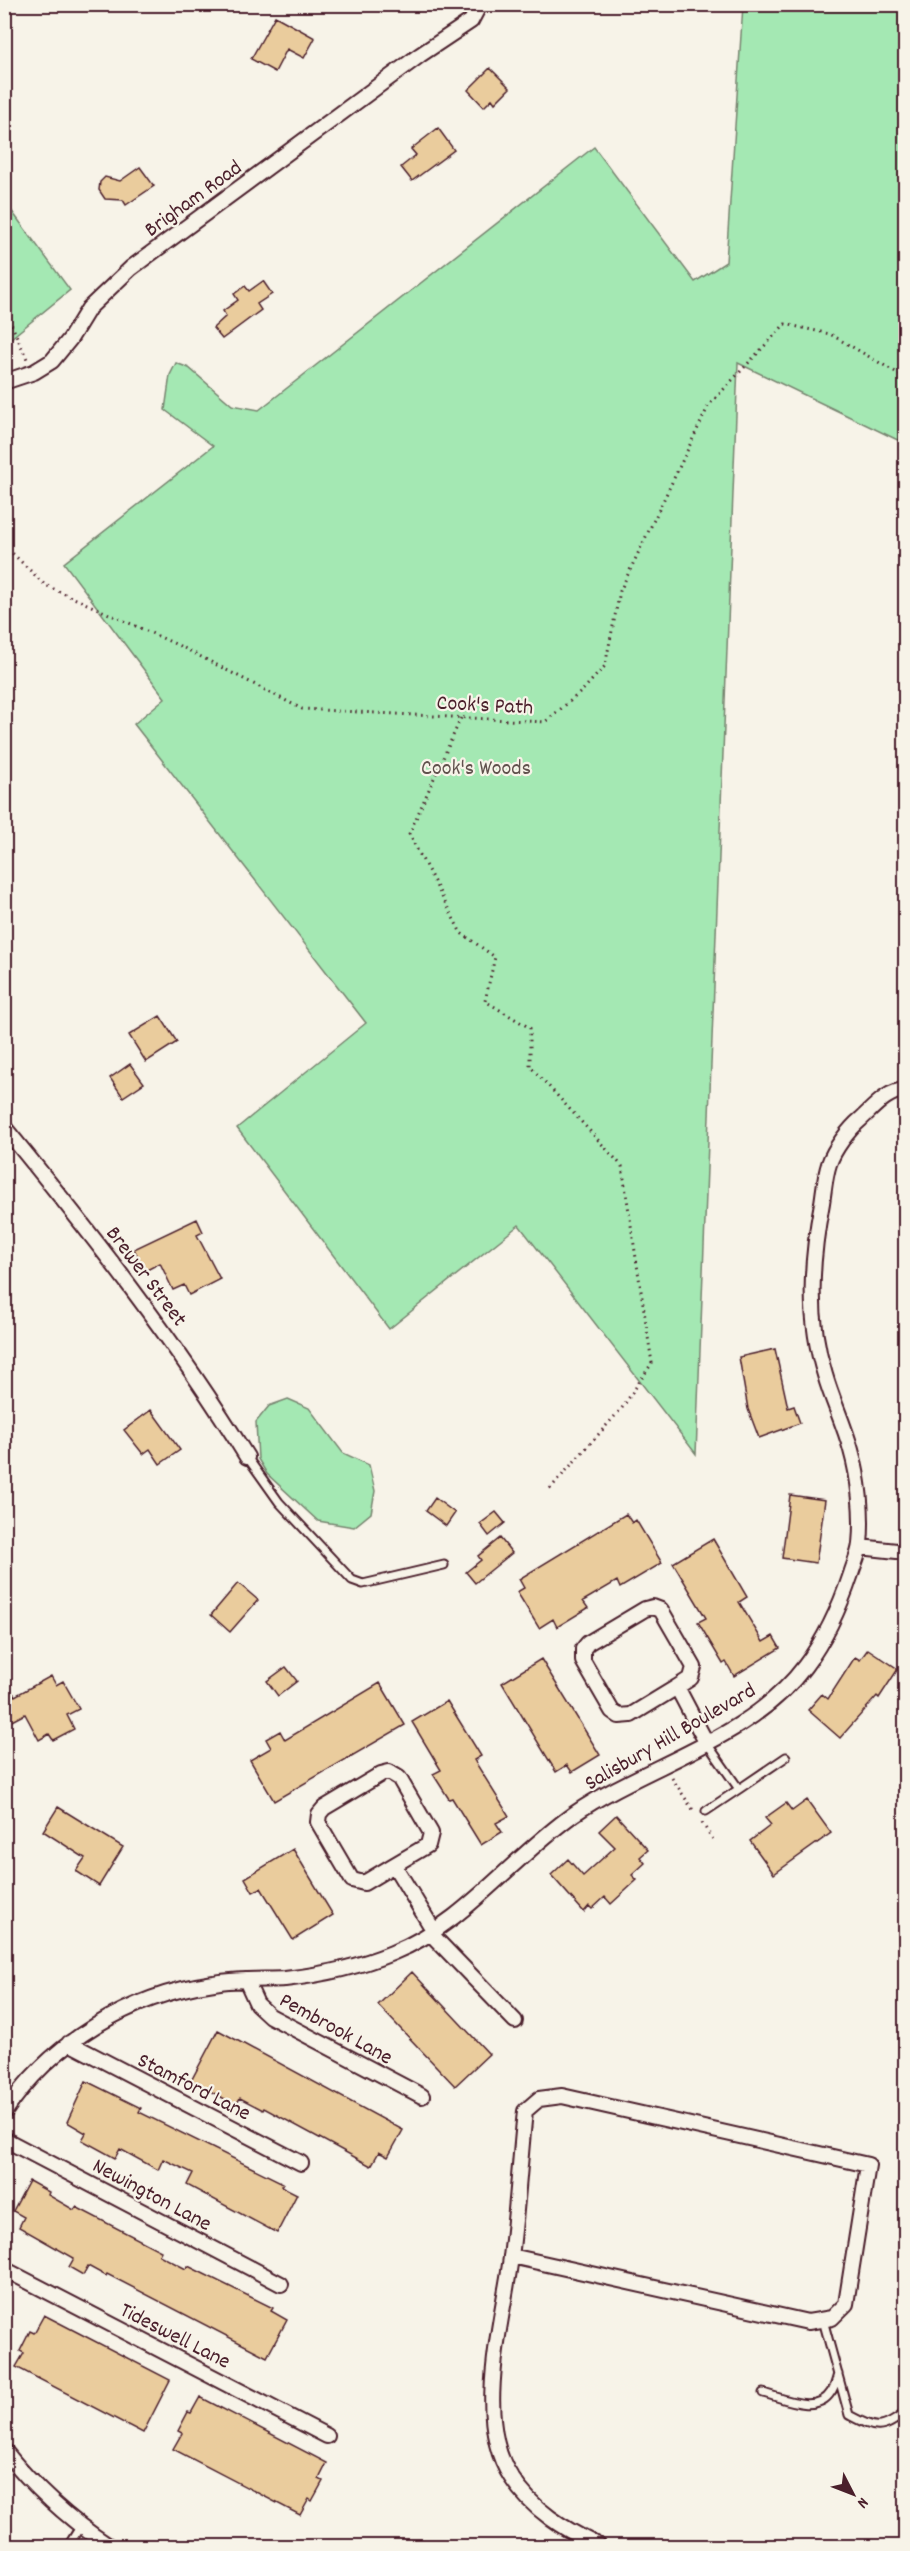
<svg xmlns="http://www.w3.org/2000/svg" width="910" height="2551" viewBox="0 0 910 2551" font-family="Dekko,sans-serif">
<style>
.green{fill:#a4e8b3;stroke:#77846f;stroke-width:1.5}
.building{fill:#eacc9d;stroke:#4a1f2b;stroke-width:1.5}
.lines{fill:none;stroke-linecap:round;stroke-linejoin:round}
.service-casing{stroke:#4a1f2b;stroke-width:11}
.minor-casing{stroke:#4a1f2b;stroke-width:18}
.path{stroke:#4a1f2b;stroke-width:3;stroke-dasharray:1.5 4.5;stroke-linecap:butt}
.service{stroke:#f7f3e8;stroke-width:7}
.minor{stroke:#f7f3e8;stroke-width:14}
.labels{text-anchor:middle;stroke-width:4.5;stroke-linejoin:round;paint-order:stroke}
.street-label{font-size:22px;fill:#4a1f2b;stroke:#f7f3e8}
.park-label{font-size:22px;fill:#60514d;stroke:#f7f3e8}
</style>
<rect width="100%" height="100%" fill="#f7f3e8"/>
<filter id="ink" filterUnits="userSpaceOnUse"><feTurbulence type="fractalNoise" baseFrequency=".0167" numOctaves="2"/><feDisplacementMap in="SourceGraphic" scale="12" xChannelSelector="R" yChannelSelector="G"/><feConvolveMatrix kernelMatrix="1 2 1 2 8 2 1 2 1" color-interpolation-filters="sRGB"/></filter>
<g filter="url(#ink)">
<!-- green -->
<path class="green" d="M743 5H905L906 444 738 363 696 1454 519 1225 389 1329 237 1128 366 1023 134 724 165 698 64 563 213 446 165 410 170 375 176 363 189 368 232 405 259 410 594 147 695 282 726 262Z
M5 202 70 290 5 343 4 202Z
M288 1399 309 1408 343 1453 369 1465 375 1491 371 1513 354 1527 318 1521 267 1474 258 1459 256 1422 269 1406Z"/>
<!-- building -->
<path class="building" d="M275 16 315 38 304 58 287 49 275 72 251 59Z
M490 68 510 88 495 103 492 99 484 107 468 90Z
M438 128 454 150 412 181 401 167 416 155 411 149Z
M140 167 154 186 126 205 123 200 105 199 99 190 100 182 105 177 120 181Z
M263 281 272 294 257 304 261 310 222 339 213 328 226 316 223 311 238 300 234 294 245 286 249 291Z
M160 1016 177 1042 146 1062 129 1035Z
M130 1064 144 1083 123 1097 110 1078Z
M197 1219 203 1232 197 1235 220 1279 189 1295 184 1285 173 1290 160 1263 145 1271 134 1249Z
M775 1349 788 1408 794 1406 800 1423 759 1438 748 1409 739 1357Z
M151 1410 180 1450 160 1464 150 1449 143 1454 124 1430Z
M790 1495 825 1500 816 1563 782 1558Z
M435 1498 455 1513 446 1526 426 1511Z
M496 1512 505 1523 489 1536 480 1524Z
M626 1514 632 1523 636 1520 662 1563 620 1588 617 1581 583 1601 588 1608 557 1627 553 1619 539 1628 517 1592 524 1588 519 1579Z
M500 1538 512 1553 475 1583 466 1572 481 1560 478 1556Z
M713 1539 747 1597 739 1602 763 1642 773 1636 780 1648 734 1676 726 1662 723 1664 698 1622 706 1618 673 1563Z
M238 1583 258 1600 230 1632 211 1615Z
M868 1649 898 1669 879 1698 877 1696 840 1738 808 1710 822 1694 828 1699 855 1657 860 1660Z
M541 1659 600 1755 572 1772 567 1765 556 1772 502 1683Z
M286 1667 297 1681 278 1696 267 1681Z
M51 1676 56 1685 63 1681 79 1709 67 1715 74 1729 53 1740 49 1734 39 1740 25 1714 4 1725V1699L14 1694 15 1696Z
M380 1683 405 1725 274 1801 250 1760 271 1748 266 1739 280 1731 285 1740Z
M447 1701 481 1756 474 1760 509 1816 496 1823 502 1832 481 1845 452 1798 449 1799 433 1774 441 1770 412 1722Z
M807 1800 831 1833 774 1874 750 1841 771 1825 765 1818 786 1803 792 1811Z
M58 1807 123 1847 99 1886 76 1871 85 1858 43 1831Z
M616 1815 648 1850 640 1857 645 1863 632 1875 637 1880 611 1904 605 1897 592 1909 589 1906 584 1912 551 1875 568 1859 583 1876 615 1847 599 1831Z
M293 1849 333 1915 293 1940 261 1888 253 1892 245 1878Z
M412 1972 489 2054 455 2086 378 2005Z
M218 2030 403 2130 388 2157 379 2152 371 2166 264 2108 263 2110 240 2098 236 2105 191 2081Z
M86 2081 141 2108 139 2112 283 2183 281 2186 297 2194 277 2233 187 2185 193 2173 163 2159 158 2170 120 2149 115 2158 82 2140 86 2133 67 2122Z
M29 2181 49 2192 48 2195 74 2210 76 2207 161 2251 159 2255 186 2269 188 2266 273 2308 271 2311 287 2320 267 2357 107 2274 106 2276 88 2266 83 2275 69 2267 74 2258 19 2227 24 2217 13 2211Z
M44 2315 170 2380 143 2433 16 2367 24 2353 20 2351 30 2331 34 2333Z
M200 2397 327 2463 319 2479 323 2481 312 2501 309 2499 300 2515 173 2449 182 2433 178 2431 188 2412 191 2413Z"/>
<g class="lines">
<!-- service casing -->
<g class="service-casing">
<path id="service" d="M247 1457 279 1502 352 1580 363 1584 444 1565
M706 1742 739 1789 786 1757
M706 1811 739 1789
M823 2320 849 2415C876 2429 880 2432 906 2412
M763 2393C783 2398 817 2415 831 2392 835 2387 836 2380 838 2374
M68 2546 80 2527"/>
</g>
<!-- minor casing -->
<g class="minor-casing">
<path id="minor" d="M4 382 34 372 52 361 70 339 89 308 131 268 420 55 471 21 480 4
M4 1127C91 1233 175 1340 247 1457
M860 1547 906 1552
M677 1687 631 1715 619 1716 612 1711 583 1661V1649L588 1643 645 1609 653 1607 661 1610 694 1667 691 1678 677 1687 706 1742
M394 1865 364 1883 352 1880 318 1822 319 1814 324 1808 381 1774 389 1772 399 1778 431 1833 428 1845 394 1865 434 1931
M431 1934 515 2021
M246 1980 257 2004 270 2016 422 2096
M69 2043 301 2163
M4 2113C51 2042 130 1995 214 1983 237 1979 261 1980 285 1979 321 1975 358 1967 392 1953 465 1924 511 1858 574 1814 648 1763 749 1741 805 1666 826 1638 840 1607 851 1574 854 1564 859 1554 860 1544 863 1514 859 1478 851 1450 844 1424 832 1400 825 1375 807 1319 811 1260 822 1203 824 1190 825 1176 829 1164 834 1149 849 1129 861 1119 874 1107 888 1090 906 1090
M4 2139 281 2284
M511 2256 808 2322 832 2318 846 2304 868 2165 562 2096 539 2099 525 2111C520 2160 517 2209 511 2257 503 2320 473 2420 511 2477 533 2511 564 2529 599 2546
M4 2269 327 2436
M4 2450C35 2489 68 2519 109 2546"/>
</g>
<!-- path -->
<path class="path" d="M4 308 27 359
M4 545 45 585 182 647 302 709 545 722 581 692 605 666 620 591 709 405 785 324 830 334 906 378
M461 718 409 834 461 933 495 957 485 1001 530 1028V1066L622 1166 652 1363 622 1408 548 1491
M672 1778 693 1810
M702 1823 714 1841"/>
<!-- service -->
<use href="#service" class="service"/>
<!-- minor -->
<use href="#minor" class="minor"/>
</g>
</g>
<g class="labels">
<!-- street labels -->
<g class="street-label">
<text transform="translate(192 197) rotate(-36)" y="8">Brigham Road</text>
<text transform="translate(485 703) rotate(3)" y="8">Cook's Path</text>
<text transform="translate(148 1275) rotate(53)" y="8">Brewer Street</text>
<text transform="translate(669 1735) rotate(-30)" y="8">Salisbury Hill Boulevard</text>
<text transform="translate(337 2027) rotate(29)" y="8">Pembrook Lane</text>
<text transform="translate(195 2085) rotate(27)" y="8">Stamford Lane</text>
<text transform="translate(153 2193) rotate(28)" y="8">Newington Lane</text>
<text transform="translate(176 2334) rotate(27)" y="8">Tideswell Lane</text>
</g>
<!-- park labels -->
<g class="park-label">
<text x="476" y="774">Cook's Woods</text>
</g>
</g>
<!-- margin -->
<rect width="910" height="2551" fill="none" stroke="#f7f3e8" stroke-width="24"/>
<rect x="12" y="12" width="886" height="2527" fill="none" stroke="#4a1f2b" stroke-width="2" filter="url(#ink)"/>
<!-- north arrow -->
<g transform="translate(853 2494) rotate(132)" stroke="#f7f3e8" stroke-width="4.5" paint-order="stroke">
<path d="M0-4.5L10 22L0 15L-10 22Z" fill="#4a1f2b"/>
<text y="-9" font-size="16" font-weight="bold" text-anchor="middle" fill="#4a1f2b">N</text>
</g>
</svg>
